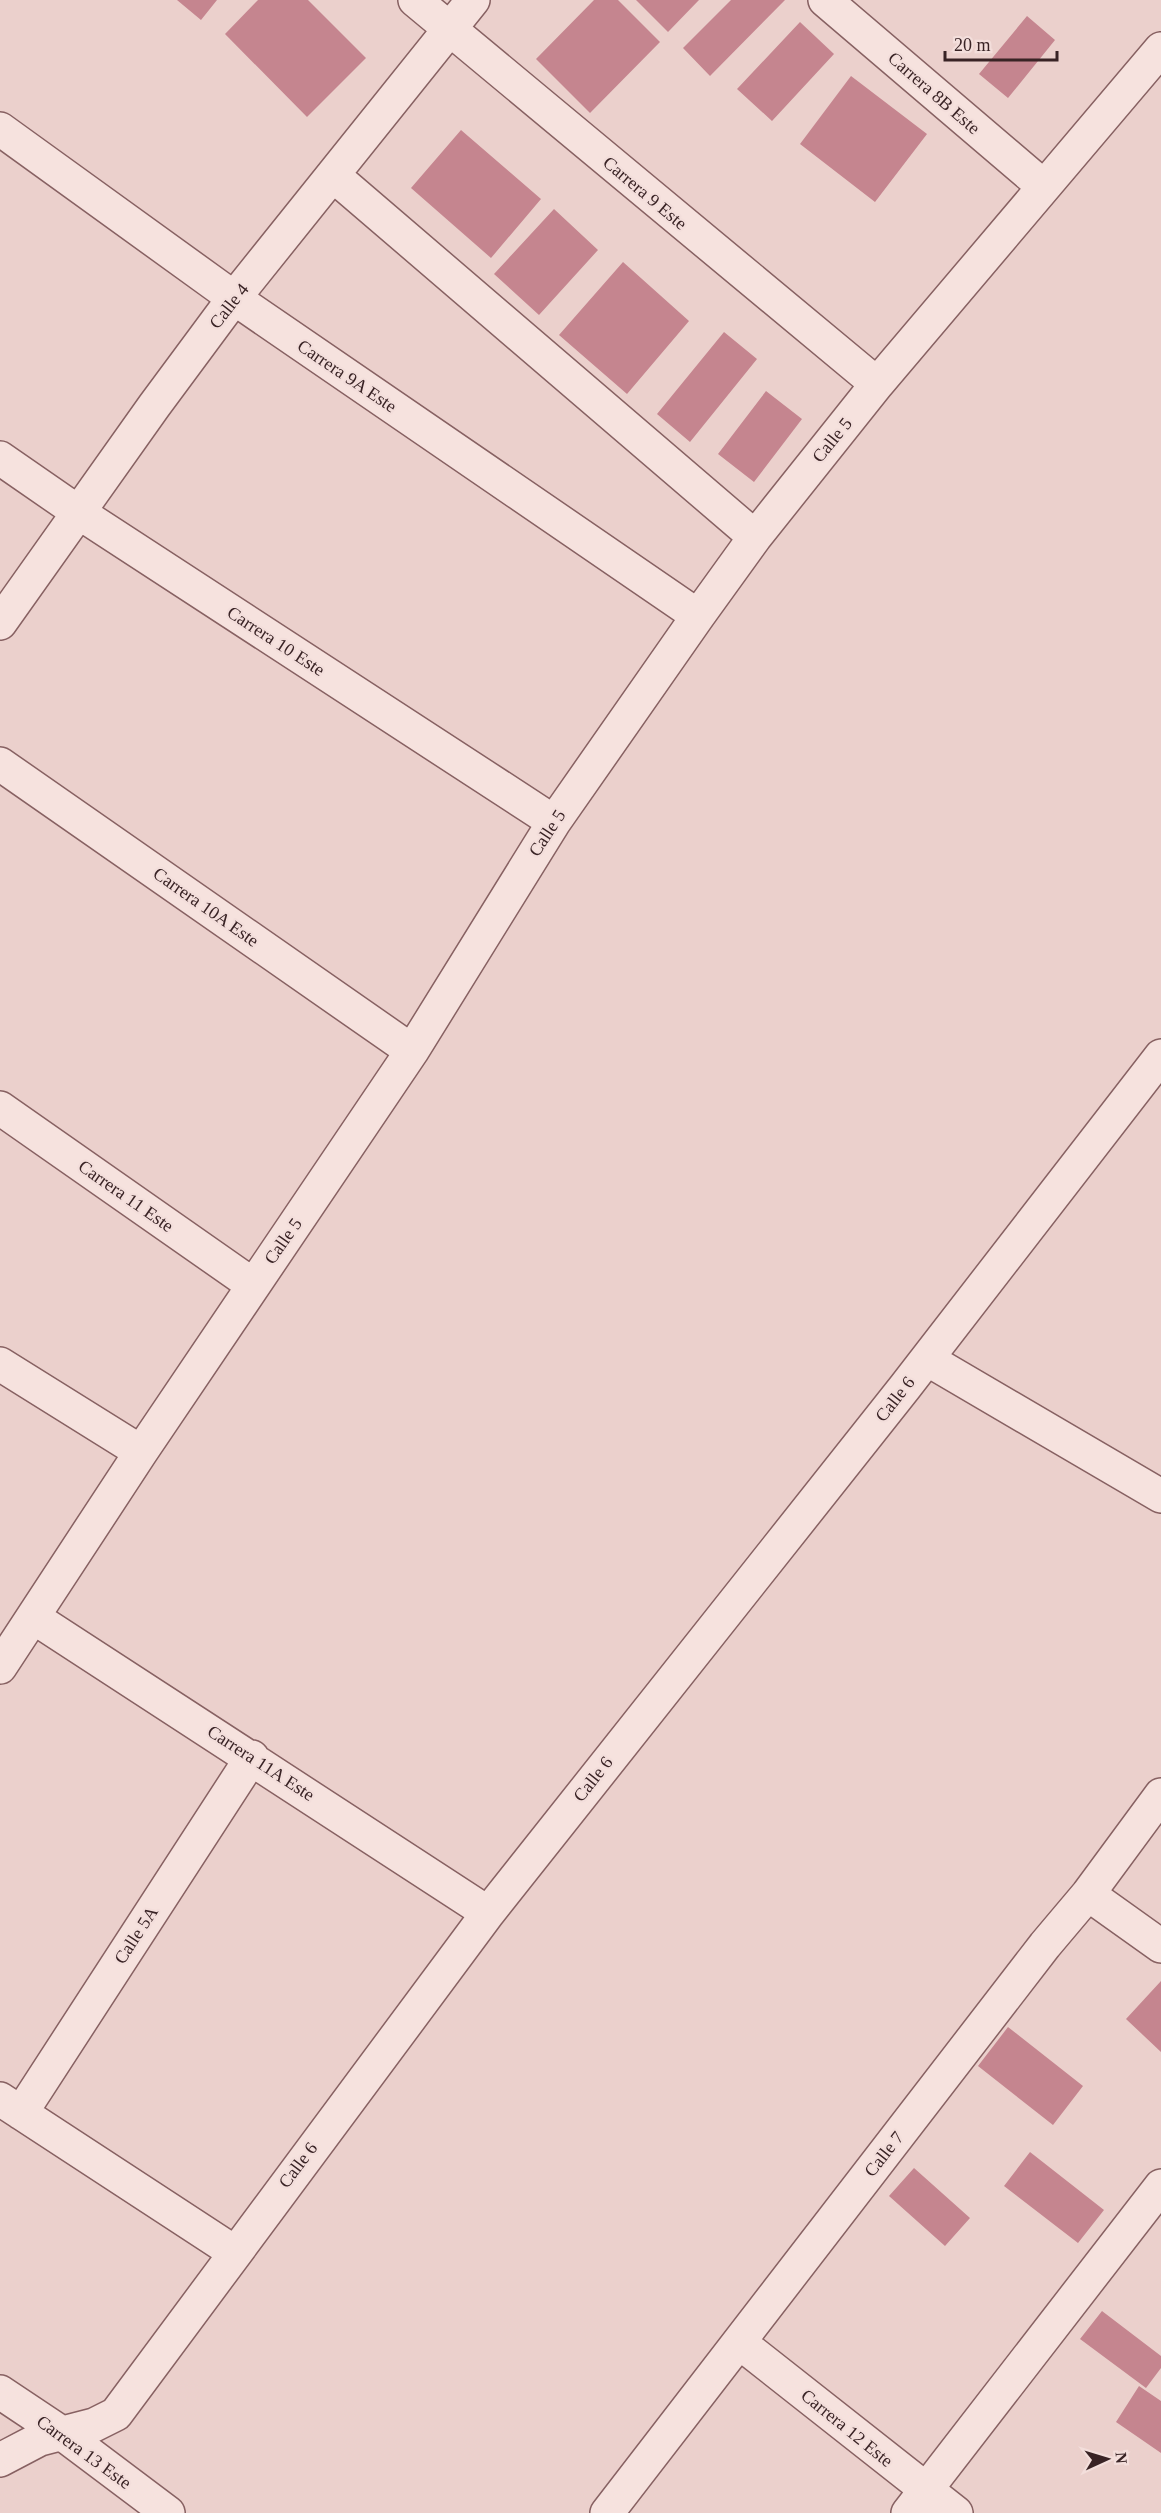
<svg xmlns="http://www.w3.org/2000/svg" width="1161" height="2513" viewBox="0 0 1161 2513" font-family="Georgia,serif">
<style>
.building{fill:#c5858f}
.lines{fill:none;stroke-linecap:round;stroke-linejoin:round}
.street-casing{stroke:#876162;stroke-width:36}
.street{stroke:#f6e2de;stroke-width:33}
.labels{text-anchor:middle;stroke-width:4.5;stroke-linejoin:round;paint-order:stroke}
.street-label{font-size:18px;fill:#392325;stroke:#f3dedb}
</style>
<rect width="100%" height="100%" fill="#ebd0cc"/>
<!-- building -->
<path class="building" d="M177 0H217L201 20Z
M258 0H308L366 58 307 117 225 34Z
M594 0H618L660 42 590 113 536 59Z
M636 0H699L668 32Z
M731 0H785L710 76 683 48Z
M1027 16 1055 40 1008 98 979 74Z
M800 22 834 54 772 121 737 89Z
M851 76 927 134 875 202 800 144Z
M461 130 541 199 491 258 411 188Z
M554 209 598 250 539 315 494 274Z
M623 262 689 321 627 394 559 335Z
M724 332 757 359 690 442 657 414Z
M766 391 802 419 754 482 718 454Z
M1161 1981V2052L1126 2019Z
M1008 2027 1083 2086 1053 2125 978 2066Z
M1030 2152 1104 2210 1078 2243 1004 2186Z
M914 2168 970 2218 945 2246 889 2196Z
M1102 2311 1161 2356V2368L1146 2388 1080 2339Z
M1139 2386 1161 2401V2453L1116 2422Z"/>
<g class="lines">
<!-- street casing -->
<g class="street-casing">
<path id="street" d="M415 0 877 384
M825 0 1043 186
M0 129 234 298 698 616
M334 176 755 537
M0 458 78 512 554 822
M0 623 154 406 234 298 473 0
M0 764 412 1051
M0 1108 253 1285
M927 1359 1161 1496
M0 1364 141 1452
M33 1617 488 1913
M0 1667 141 1452 412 1051 554 822 698 616 755 537 877 384 1161 49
M1088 1894 1161 1946
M0 2099 234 2252
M21 2113 252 1757
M739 2342 956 2513
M0 2392 63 2434 168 2513
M0 2460 40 2439 94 2425 116 2414 488 1913 905 1387 1161 1056
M607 2513 1045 1945 1088 1894 1161 1795
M908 2513 1161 2186"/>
</g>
<!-- street -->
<use href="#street" class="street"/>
</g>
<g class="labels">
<!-- street labels -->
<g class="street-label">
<text transform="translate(934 93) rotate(41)" y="6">Carrera 8B Este</text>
<text transform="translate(645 193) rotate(40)" y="6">Carrera 9 Este</text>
<text transform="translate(229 306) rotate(-52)" y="6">Calle 4</text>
<text transform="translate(347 376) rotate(34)" y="6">Carrera 9A Este</text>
<text transform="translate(832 440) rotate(-51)" y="6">Calle 5</text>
<text transform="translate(276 641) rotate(33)" y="6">Carrera 10 Este</text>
<text transform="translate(547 833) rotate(-57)" y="6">Calle 5</text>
<text transform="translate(206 907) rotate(35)" y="6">Carrera 10A Este</text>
<text transform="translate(126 1196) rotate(35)" y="6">Carrera 11 Este</text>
<text transform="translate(283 1241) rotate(-55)" y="6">Calle 5</text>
<text transform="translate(895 1399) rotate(-52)" y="6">Calle 6</text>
<text transform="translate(261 1763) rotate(33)" y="6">Carrera 11A Este</text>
<text transform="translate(593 1779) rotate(-52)" y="6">Calle 6</text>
<text transform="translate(136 1935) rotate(-57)" y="6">Calle 5A</text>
<text transform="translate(884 2154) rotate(-52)" y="6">Calle 7</text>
<text transform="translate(298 2165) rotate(-53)" y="6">Calle 6</text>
<text transform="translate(847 2428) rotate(39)" y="6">Carrera 12 Este</text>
<text transform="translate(84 2452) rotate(36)" y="6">Carrera 13 Este</text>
</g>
</g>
<!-- north arrow -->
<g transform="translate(1107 2459) rotate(86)" stroke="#f3dedb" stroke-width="4.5" paint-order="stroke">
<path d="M0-4.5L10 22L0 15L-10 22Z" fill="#392325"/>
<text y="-9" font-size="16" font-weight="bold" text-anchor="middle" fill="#392325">N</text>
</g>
<!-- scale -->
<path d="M945 51v9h112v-9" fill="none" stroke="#392325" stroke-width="3"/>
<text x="954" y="51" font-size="18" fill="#392325" stroke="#f3dedb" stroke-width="4.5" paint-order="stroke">20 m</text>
</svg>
